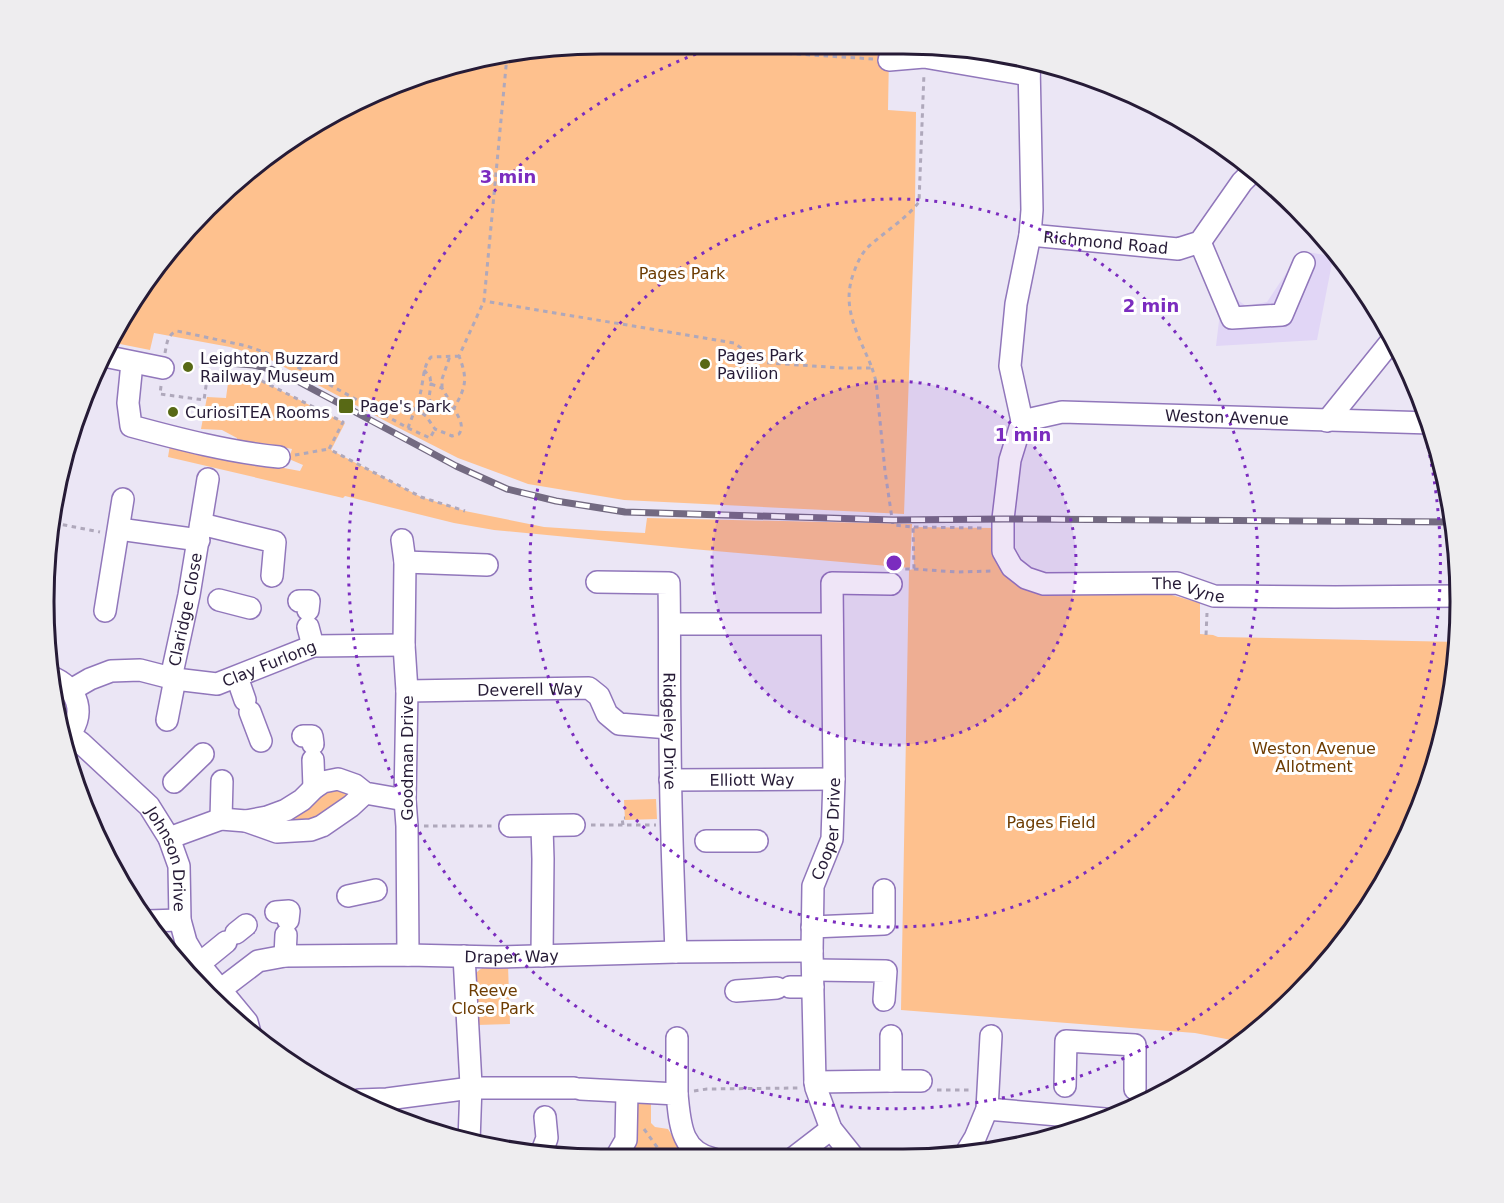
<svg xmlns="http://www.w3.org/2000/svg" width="1504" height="1203" viewBox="0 0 1504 1203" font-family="'DejaVu Sans',sans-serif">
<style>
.built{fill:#e1d6f6}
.green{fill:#fec18e}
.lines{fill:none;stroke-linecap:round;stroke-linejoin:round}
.minor-casing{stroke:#9177bb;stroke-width:24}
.path{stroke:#afa8bb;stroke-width:3;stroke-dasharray:4.5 4.5;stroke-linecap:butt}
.minor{stroke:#fff;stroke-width:21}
.rail-casing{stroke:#736a81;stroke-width:7}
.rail{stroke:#fff;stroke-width:4.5;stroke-dasharray:14;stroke-linecap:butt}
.ring{fill:none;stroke:#7b2cbf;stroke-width:3;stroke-dasharray:3 6}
.poi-dot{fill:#586915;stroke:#fff;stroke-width:2}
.labels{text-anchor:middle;stroke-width:6;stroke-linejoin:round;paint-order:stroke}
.street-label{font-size:16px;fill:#261b36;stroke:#fff}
.park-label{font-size:16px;fill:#6d3c02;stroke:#fff}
.poi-label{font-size:16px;fill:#261b36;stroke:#fff;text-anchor:start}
.rim{fill:none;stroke:#261b36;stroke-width:3}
.centre{fill:#7b2cbf;stroke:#fff;stroke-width:3}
.ring-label{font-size:18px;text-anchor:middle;font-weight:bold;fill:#7b2cbf;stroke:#fff;stroke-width:6;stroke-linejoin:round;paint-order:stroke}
</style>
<rect width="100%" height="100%" fill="#ebe6f5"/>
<!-- built -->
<path class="built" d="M1301 251 1331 256 1333 258 1317 340 1216 346 1221 304 1234 297 1246 306 1267 302Z"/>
<!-- green -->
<path class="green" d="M602 44H784L889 54 888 110 916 112 915 207 904 514 624 500 528 484 458 458 393 425 269 359 230 347 154 333 150 350 110 342 118 322 207 207 323 118 457 62Z
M238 377 262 381 345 423 331 450 421 497 465 511 544 527 605 531 645 533 647 518 912 524 910 568 692 549 494 530 454 523 345 496 343 498 168 457 170 445 229 458 300 471 303 465 289 459 292 449 268 444 267 449 238 446 237 438 222 430 201 429 207 397 226 398 228 383Z
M913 527 993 528 1044 592 1168 594 1200 603V634L1213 635 1218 637 1459 642 1441 746 1403 849 1345 941 1270 1021 1242 1042 1195 1033 901 1010 909 570 914 569Z
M329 787 349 789 352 797 317 822 271 824Z
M656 799 657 819 625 820 624 800Z
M508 965 510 1024 477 1025 475 975C482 963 496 965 508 965Z
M651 1101V1123L655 1127 668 1129 683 1153 690 1159H621L630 1102Z"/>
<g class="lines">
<!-- minor casing -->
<g class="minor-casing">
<g id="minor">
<path d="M889 60 924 57 1029 75"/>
<path id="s1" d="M1029 63 1032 210 1030 235 1016 304 1010 366 1022 421 1010 460 1003 519V551L1012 567 1026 578 1044 584 1177 583 1214 596 1335 597 1458 596"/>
<path id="s2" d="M1030 235 1178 249 1200 242 1242 182 1254 170"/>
<path d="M1200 242 1232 318 1282 315 1304 263"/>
<path d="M104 356 163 368"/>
<path d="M132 363 128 403 131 426C179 439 229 452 279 457"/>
<path id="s3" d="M1022 421 1062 412 1431 423"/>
<path d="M1327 421 1393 339"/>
<path d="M201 524 275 542 272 576"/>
<path d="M119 529 199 540"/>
<path d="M402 540 405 562 404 645 407 691 405 800 407 826 408 955"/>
<path d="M405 562 487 565"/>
<path id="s4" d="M597 582 669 583C670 632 669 680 670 729 670 803 673 878 676 952"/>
<path d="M219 600 250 608"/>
<path d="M299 601H309L308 610"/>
<path d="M105 611 123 499"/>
<path d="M670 624H832"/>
<path d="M308 627 313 646"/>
<path d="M237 677 245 700"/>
<path d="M54 678C83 692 86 721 62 742"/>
<path id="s5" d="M171 678 189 595 208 479"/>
<path id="s6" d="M71 690 90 679 111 671 140 670 175 679 217 684 313 646 404 645"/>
<path id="s7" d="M407 691 589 688 599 696 607 714 619 724 669 728"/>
<path d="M250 712 261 741"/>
<path d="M167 720 175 679"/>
<path id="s8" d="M70 735 81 743 149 806 169 838 179 866 180 920 186 942 199 964 247 1022 250 1033"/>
<path d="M303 736H312L313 744"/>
<path d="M313 760 314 788"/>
<path id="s9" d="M670 780 834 779"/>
<path d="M174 782 203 754"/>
<path d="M221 819 222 781"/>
<path d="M246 821 267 817 286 810 302 800 314 788 323 782 338 779 355 785 365 793 405 800"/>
<path d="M510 826 574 825"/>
<path d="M542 827 543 859 542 956"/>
<path d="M169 838 221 819 246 821 277 832 311 830 322 826 351 806 365 793"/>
<path d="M706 841H757"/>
<path d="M348 896 376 890"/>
<path d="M276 912 289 911 288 920"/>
<path d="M147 921 180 920"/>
<path d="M812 927 884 924V890"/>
<path d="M236 933 246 925"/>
<path d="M285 956 286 935"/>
<path d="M464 956 471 1085 469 1142"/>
<path d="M199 964 226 942"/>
<path d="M813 970 886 971 884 1000"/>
<path d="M790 987H813"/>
<path id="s10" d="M220 990 258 961 285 956 408 955 497 957 676 952 812 951"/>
<path d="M736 991 777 988"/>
<path d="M677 1038V1094"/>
<path d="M891 1081H921"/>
<path d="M815 1082 891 1081V1036"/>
<path d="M1065 1086 1066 1041 1135 1045V1089"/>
<path d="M580 1089 677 1094C680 1122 680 1152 714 1159"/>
<path d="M359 1100 387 1099 471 1088H574"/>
<path d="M987 1109 1105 1119"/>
<path d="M966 1153 975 1138 987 1109 991 1036"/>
<path d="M541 1154 547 1138 545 1117"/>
<path d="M615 1159 626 1140 627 1092"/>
<path d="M792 1159 831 1129"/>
<path id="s11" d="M855 1159 831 1129 816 1088 815 1082 812 951 813 886 832 839 834 779 832 583 891 584"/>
</g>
</g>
<!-- path -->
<path class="path" d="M644 44 873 59
M507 56 484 301 734 343 744 350 756 362 842 368H872C859 335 840 308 854 272 857 263 861 255 867 248 884 232 905 220 919 202L924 73
M165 353C167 343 167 335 177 331L247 346 281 358 408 428 430 438 435 429
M872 368 876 381 885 471 893 525 913 527 914 569H901
M424 370 430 377 431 384
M431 384 442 388 454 408 443 412 434 410 429 398Z
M161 386 160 394 204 400 208 372 262 381 343 422 329 449 421 497 465 511
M442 388V379L450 356
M415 408 426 416 435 429 452 436 459 434C465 425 458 417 454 408 466 387 468 379 459 356L484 301
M408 428C413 414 420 399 422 385 424 374 424 365 431 357L459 356
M295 455 329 449
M54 523 100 532
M914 527 985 528
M914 569 957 572 993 571
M1206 635 1207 613
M591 825H656
M623 825 622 818H625
M424 826H493
M937 1090H972
M694 1091 707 1089 798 1088
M644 1129 657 1147 663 1159"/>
<!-- minor -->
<use href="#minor" class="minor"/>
<!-- rail casing -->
<g class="rail-casing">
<path id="rail" d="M215 362 253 365 274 370 290 377 456 466 507 489 556 501 625 512 893 520 1003 519 1454 522"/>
</g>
<!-- rail -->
<use href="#rail" class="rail"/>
</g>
<!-- distance rings -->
<circle cx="894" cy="563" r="182" fill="#7b2cbf" fill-opacity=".12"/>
<g class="ring">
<circle cx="894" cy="563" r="182"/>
<circle cx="894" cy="563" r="364"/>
<path d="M1383 319A546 546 0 1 1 721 45"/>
</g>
<!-- markers -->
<g class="poi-dot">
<circle cx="705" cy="364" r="6"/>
<circle cx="188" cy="367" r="6"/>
<rect x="338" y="398" width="16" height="16" rx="3"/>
<circle cx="173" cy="412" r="6"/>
</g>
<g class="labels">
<!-- street labels -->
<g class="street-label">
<text dy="6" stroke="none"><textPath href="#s2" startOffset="76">Richmond Road</textPath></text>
<text dy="6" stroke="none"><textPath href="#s3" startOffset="206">Weston Avenue</textPath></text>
<text dy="6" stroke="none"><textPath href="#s1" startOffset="694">The Vyne</textPath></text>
<text dy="6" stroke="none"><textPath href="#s5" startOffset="70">Claridge Close</textPath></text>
<text dy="6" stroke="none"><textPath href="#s6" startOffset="208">Clay Furlong</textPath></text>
<text dy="6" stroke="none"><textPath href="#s7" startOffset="123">Deverell Way</textPath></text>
<text dy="6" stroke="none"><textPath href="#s4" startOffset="220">Ridgeley Drive</textPath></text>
<text transform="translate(407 758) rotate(-90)" y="6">Goodman Drive</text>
<text dy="6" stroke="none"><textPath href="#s9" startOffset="82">Elliott Way</textPath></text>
<text dy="6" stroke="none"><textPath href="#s11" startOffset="344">Cooper Drive</textPath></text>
<text dy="6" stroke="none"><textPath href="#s8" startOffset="164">Johnson Drive</textPath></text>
<text dy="6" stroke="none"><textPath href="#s10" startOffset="302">Draper Way</textPath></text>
</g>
<!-- park labels -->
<g class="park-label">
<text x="682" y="279">Pages Park</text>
<text x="1314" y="754">Weston Avenue<tspan x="1314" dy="18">Allotment</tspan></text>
<text x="1051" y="828">Pages Field</text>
<text x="493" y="996">Reeve<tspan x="493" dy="18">Close Park</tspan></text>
</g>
<!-- poi labels -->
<g class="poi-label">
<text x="717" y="361">Pages Park<tspan x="717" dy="18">Pavilion</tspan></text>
<text x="200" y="364">Leighton Buzzard<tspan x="200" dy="18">Railway Museum</tspan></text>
<text x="360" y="412">Page's Park</text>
<text x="185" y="418">CuriosiTEA Rooms</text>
</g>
</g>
<!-- crop -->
<path d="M0 0H1504V1203H0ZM601 54H903A547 547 0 0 1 1450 601V602A547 547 0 0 1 903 1149H601A547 547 0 0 1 54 602V601A547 547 0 0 1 601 54Z" fill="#eeedef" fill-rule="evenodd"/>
<path class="rim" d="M601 54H903A547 547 0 0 1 1450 601V602A547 547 0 0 1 903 1149H601A547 547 0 0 1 54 602V601A547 547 0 0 1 601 54Z"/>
<circle cx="894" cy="563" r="9" class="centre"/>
<g class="ring-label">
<text x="508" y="183">3 min</text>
<text x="1151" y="312">2 min</text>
<text x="1023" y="441">1 min</text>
</g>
</svg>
